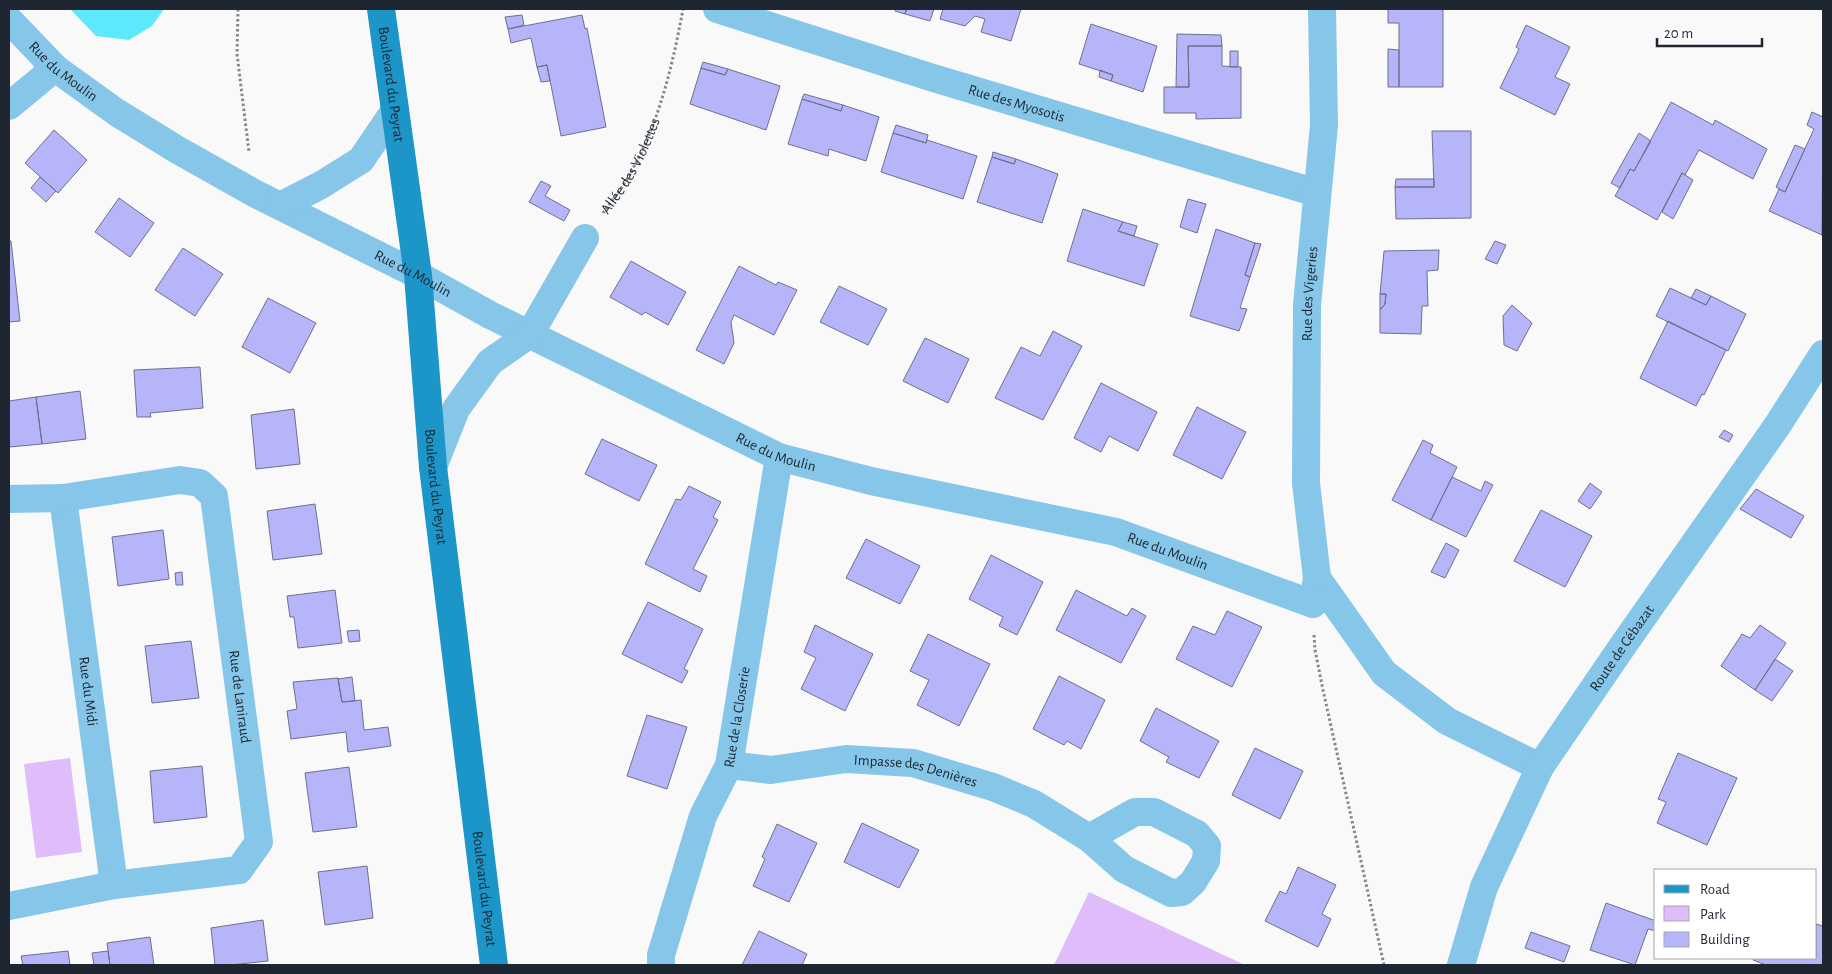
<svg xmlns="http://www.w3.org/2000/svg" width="1832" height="974" viewBox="0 0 1832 974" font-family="'Alegreya Sans',sans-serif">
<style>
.green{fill:#dfbdfa}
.water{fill:#5ce9fb}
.building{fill:#b6b5fa;stroke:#6f6f8e}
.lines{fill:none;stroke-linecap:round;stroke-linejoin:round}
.path{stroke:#84888e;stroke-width:3;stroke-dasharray:2.5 2.5;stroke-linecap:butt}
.minor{stroke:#86c6e9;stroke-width:28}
.major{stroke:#1c95c8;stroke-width:28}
.labels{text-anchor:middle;stroke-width:4;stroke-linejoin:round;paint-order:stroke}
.street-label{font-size:15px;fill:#1e2631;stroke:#fff}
</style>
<rect width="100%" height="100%" fill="#f9f9f9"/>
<!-- green -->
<path class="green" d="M70 758 82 852 36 858 24 764Z
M1089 892 1245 965H1054Z"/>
<!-- water -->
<path class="water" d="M70 9H164L152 26 129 40 96 36Z"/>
<!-- building -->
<path class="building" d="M896 9H907L905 14 895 11Z
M906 9H934L930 21 905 14Z
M943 9H1021L1011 41 981 32 985 19 975 16 965 26 940 19Z
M1388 9H1443V87H1399V23H1388Z
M522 15 524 25 508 29 505 17Z
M582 15 585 29 587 28 606 127 561 136 547 65 537 67 531 38 511 43 508 29Z
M1091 24 1157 46 1143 92 1111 81 1113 75 1079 64Z
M1526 25 1570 47 1555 77 1570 84 1555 115 1500 88 1519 49 1516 47Z
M1177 34 1221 35 1222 46H1188L1189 87H1176Z
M1188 46H1222V66L1241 67V118L1196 119V113H1164V87H1189Z
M1388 49 1399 50V87H1388Z
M1230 51H1238V67H1230Z
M703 62 728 69 725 75 701 68Z
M547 65 550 81 541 82 537 67Z
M701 68 725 75 728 69 780 86 766 130 690 104Z
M1100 70 1113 75 1111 81 1099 77Z
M804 94 843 105 841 111 802 99Z
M802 99 841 111 843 105 879 117 866 161 829 149 828 156 788 144Z
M1671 102 1713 125 1715 120 1767 149 1753 179 1699 150 1685 175 1682 173 1657 220 1615 196 1630 169 1634 171Z
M1812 112 1823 117 1822 235 1769 211 1779 189 1785 192 1814 129 1807 125Z
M896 125 928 135 926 143 893 133Z
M54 130 87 160 58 193 25 163Z
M1432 131H1471V218L1396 219 1395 187H1434Z
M893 133 926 143 927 140 977 156 963 199 881 172Z
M1639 133 1651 141 1634 171 1630 169 1620 188 1611 183Z
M1795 145 1805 149 1785 192 1776 187Z
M993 152 1016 159 1014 164 992 157Z
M992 157 1014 164 1016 159 1058 174 1042 223 977 202Z
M1682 173 1693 180 1673 219 1662 212Z
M40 177 56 191 46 202 31 188Z
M1396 179H1434V187H1395Z
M541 181 551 186 545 196 570 210 564 221 529 202Z
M119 198 154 223 130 257 95 232Z
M1188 199 1206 204 1197 233 1180 227Z
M1083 209 1123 222 1118 231 1158 244 1144 286 1067 261Z
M1123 222 1137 226 1134 236 1118 231Z
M1216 229 1255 243 1245 275 1250 277 1240 308 1247 309 1239 331 1190 316Z
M9 241H11L20 321 9 322Z
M1495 241 1506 245 1497 264 1485 259Z
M1255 243 1261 244 1250 277 1245 275Z
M183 248 223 274 195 316 155 290Z
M1439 250 1438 270 1427 271 1428 306H1422L1421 334 1380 333V310L1385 304 1386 294H1380L1384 251Z
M631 261 686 292 668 325 645 312 642 315 610 297Z
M739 266 776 285 778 282 797 290 774 335 734 315 731 322 734 343 724 364 696 350Z
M839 286 887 309 868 345 820 322Z
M1670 288 1706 305 1711 296 1746 314 1728 351 1656 316Z
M1696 289 1711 296 1706 305 1691 298Z
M1380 294H1386L1385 304 1380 310Z
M268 298 316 323 290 373 242 347Z
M1512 305 1532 323 1517 351 1504 345 1503 316Z
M1668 321 1726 350 1704 395 1702 394 1696 406 1640 378Z
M1053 331 1082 346 1043 420 995 398 1021 347 1040 356Z
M925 338 969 359 948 403 903 381Z
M200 367 203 408 150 413 151 417H137L134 370Z
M1101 383 1157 412 1138 451 1109 436 1101 452 1074 438Z
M80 391 86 439 42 444 36 397Z
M36 397 42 444 9 447V401Z
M1197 407 1246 432 1222 479 1173 455Z
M294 409 300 464 256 469 251 415Z
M1724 430 1733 435 1729 442 1719 437Z
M602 439 657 465 639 501 585 474Z
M1423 440 1433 445 1430 453 1457 467 1431 520 1392 500Z
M1452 477 1481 491 1485 481 1493 485 1466 537 1431 520Z
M1590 483 1602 492 1590 509 1578 501Z
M689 486 721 502 713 517 718 520 693 569 707 576 700 592 645 564 676 499 681 500Z
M1756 489 1804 516 1791 538 1740 509Z
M315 504 322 554 273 560 267 511Z
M1541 510 1592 536 1565 587 1514 561Z
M163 530 169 579 118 586 112 537Z
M866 539 920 566 900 604 846 578Z
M1446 543 1459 550 1445 578 1431 572Z
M991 555 1043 582 1017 635 999 626 1003 617 969 599Z
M182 572 183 585H176L175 573Z
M335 590 342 643 298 648 294 617H290L287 596Z
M1076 590 1127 616 1132 608 1146 616 1121 663 1056 630Z
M648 602 703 629 684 669 688 671 682 683 622 654Z
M1227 611 1262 627 1232 687 1176 659 1193 626 1215 635Z
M815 625 873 654 845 711 801 689 816 658 804 652Z
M1760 625 1786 643 1755 690 1721 666 1742 634 1750 638Z
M359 630 360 641 349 642 347 631Z
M928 634 990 664 959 726 917 705 929 680 910 671Z
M191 641 199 698 152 703 145 646Z
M1775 659 1793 671 1772 701 1755 690Z
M1059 676 1105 700 1081 749 1067 741 1064 745 1033 729Z
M352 677 355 701 342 702 338 679Z
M338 678 342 702 361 700 364 730 388 727 391 746 348 752 346 732 291 739 287 711 297 709 293 682Z
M1156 708 1219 741 1199 778 1166 762 1169 757 1140 741Z
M647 715 687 727 667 789 627 776Z
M1255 748 1303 771 1280 819 1232 795Z
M1678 753 1737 778 1707 845 1657 823 1666 802 1658 799Z
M202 766 207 817 154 823 150 771Z
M349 767 357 827 313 832 305 773Z
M862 823 919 850 899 888 844 862Z
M777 824 817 843 789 902 753 886 765 859 762 857Z
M367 866 373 918 325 925 318 872Z
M1298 867 1336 885 1322 914 1331 919 1318 947 1265 921 1280 891 1286 894Z
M1606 903 1656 921V931L1648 929 1635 965 1590 950Z
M263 920 268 961 230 965H215L211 928Z
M1816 924 1823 926V965H1766L1753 960 1754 958H1816Z
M759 931 807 954 802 965H742Z
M1531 932 1570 946 1564 962 1525 948Z
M150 937 154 965H110L107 943Z
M68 951 70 965H23L21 956Z
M108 951 110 965H94L92 953Z"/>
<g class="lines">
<!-- path -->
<g class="path">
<path d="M238 9 237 54 249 152"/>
<path id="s1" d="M603 213C612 200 624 186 631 172 659 123 673 64 683 9"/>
<path d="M1314 635 1315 650 1323 690 1384 965"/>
</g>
<!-- minor -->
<g class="minor">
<path id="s2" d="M717 9 930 77 1317 193"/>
<path id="s3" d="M9 20 55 68 116 112 176 149 254 193 418 275 490 315 779 457 871 481 1116 532 1313 604 1317 578 1384 673 1447 721 1540 767"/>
<path d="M9 106 55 68"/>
<path d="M280 206 321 185 361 160 395 110"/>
<path d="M433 467 456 409 490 362 530 334 585 238"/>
<path id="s4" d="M63 498 114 885"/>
<path id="s5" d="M9 499 63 498 180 480 200 483 214 496 259 842 239 870 114 885 9 906"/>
<path id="s6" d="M1317 578 1306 483 1307 305 1324 125 1322 9"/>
<path id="s7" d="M729 765 771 770 846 759 913 763 993 787 1034 804 1089 838 1124 869 1171 893 1182 892 1193 882 1206 861 1207 846 1197 834 1154 812H1135L1089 838"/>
<path id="s8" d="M661 965V955L703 816 729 765 779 457"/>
<path id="s9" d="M1461 965 1484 887 1540 767 1624 644 1777 426 1823 354"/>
</g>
<!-- major -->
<path class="major" id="s10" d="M381 9 418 275 433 467 494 965"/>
</g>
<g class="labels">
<!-- street labels -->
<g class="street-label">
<text dy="5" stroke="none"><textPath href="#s3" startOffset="75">Rue du Moulin</textPath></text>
<text dy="5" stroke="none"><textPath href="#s10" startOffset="76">Boulevard du Peyrat</textPath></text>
<text dy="5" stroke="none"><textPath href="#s2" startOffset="314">Rue des Myosotis</textPath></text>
<text dy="5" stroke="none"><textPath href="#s1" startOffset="55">Allée des Violettes</textPath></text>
<text dy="5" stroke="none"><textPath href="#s3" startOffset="480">Rue du Moulin</textPath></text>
<text dy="5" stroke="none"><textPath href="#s6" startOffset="285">Rue des Vigeries</textPath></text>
<text dy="5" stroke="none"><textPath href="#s3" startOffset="885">Rue du Moulin</textPath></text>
<text dy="5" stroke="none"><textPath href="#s10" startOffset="481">Boulevard du Peyrat</textPath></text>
<text dy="5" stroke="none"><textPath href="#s3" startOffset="1290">Rue du Moulin</textPath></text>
<text dy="5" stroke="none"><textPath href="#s9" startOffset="358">Route de Cébazat</textPath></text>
<text dy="5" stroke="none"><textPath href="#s4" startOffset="195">Rue du Midi</textPath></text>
<text dy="5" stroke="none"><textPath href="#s5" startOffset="414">Rue de Laniraud</textPath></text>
<text dy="5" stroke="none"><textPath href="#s8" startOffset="261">Rue de la Closerie</textPath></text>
<text dy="5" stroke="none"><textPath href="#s7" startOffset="189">Impasse des Denières</textPath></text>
<text dy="5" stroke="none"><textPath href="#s10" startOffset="886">Boulevard du Peyrat</textPath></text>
</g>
</g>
<!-- border -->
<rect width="1832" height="974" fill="none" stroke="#1e2631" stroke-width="20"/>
<!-- legend -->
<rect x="1654" y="869" width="162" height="90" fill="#ffffff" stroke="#a5a8ad"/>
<rect x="1664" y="885" width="25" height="8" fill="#1c95c8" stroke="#a5a8ad"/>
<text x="1700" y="894" font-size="15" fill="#1e2631">Road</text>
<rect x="1664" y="906" width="25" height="15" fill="#dfbdfa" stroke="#a5a8ad"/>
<text x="1700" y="919" font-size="15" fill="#1e2631">Park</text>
<rect x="1664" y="932" width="25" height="15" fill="#b6b5fa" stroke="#a5a8ad"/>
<text x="1700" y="944" font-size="15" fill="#1e2631">Building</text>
<!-- scale -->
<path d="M1657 38v8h105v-8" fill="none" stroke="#1e2631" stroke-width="2.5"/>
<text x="1664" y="38" font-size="15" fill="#1e2631" stroke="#ffffff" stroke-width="4" paint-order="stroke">20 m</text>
</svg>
